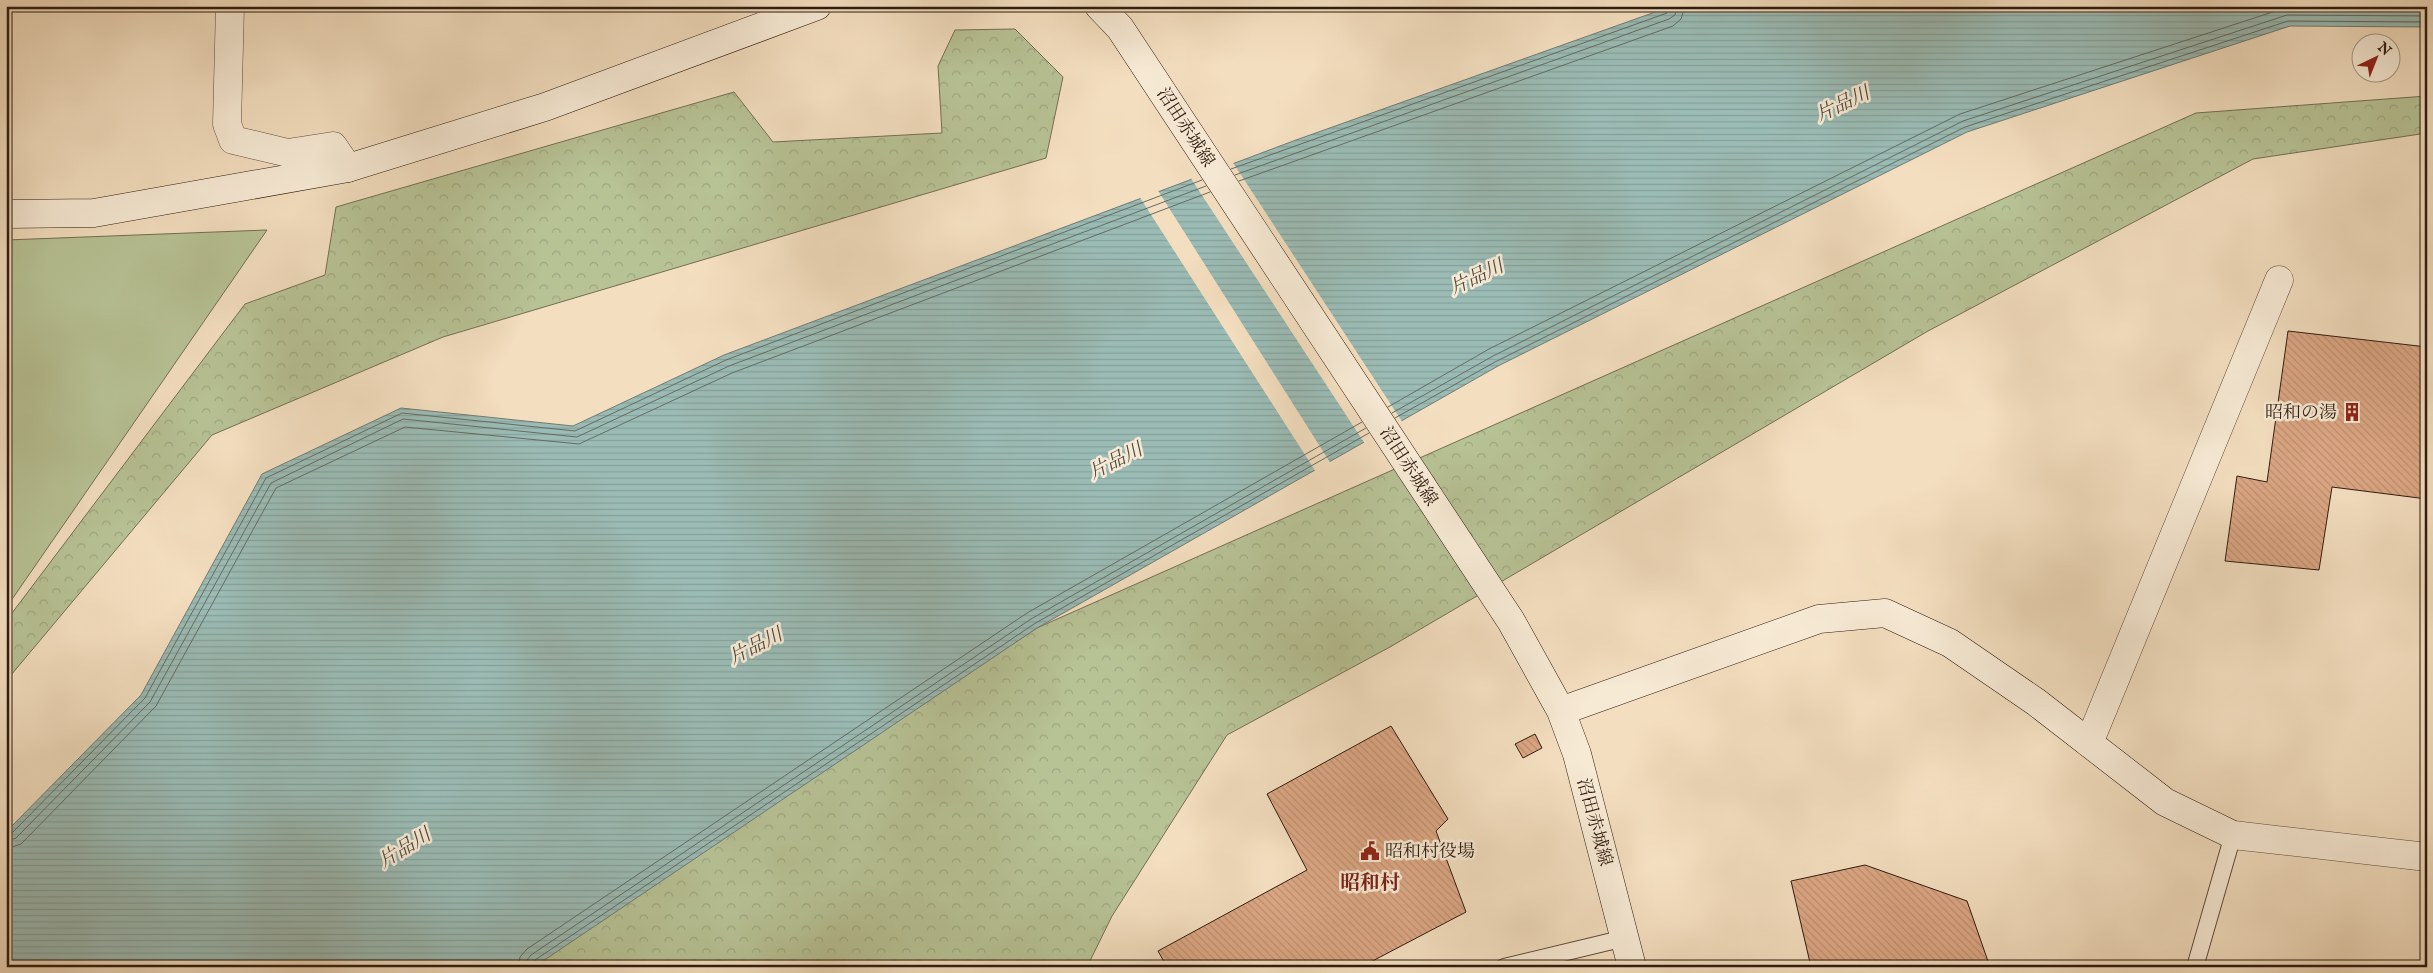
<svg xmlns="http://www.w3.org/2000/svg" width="2433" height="973" viewBox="0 0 2433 973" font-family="'IM FELL English','Noto Serif JP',serif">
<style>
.green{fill:#b7c295;stroke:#736f52}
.forest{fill:url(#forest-crowns);stroke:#736f52}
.water{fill:url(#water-rules);stroke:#707c73}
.pier{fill:#f3debf}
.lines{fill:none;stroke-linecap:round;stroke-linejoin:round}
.shore{stroke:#656c62;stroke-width:1}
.building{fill:url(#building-back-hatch);stroke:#2f1c10}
.lane-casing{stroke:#604c3c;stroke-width:18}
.street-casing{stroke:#604c3c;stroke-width:29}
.secondary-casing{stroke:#2f1c10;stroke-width:29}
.lane{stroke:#f7ead5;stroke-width:16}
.street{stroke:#f7ead5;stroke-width:28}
.secondary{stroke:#f7ead5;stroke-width:28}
.labels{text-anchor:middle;stroke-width:5;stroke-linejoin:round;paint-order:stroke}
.street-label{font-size:18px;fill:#2f1c10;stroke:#f7ead5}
.poi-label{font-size:18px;fill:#2f1c10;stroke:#f7ead5;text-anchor:end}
.water-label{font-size:19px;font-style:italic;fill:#4f4c42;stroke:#f7ead5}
.quarter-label{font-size:20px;font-weight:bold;fill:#7a1f14;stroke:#f7ead5}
</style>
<defs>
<pattern id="forest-crowns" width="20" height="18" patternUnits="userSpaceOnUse" patternTransform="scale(1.25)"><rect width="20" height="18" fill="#b7c295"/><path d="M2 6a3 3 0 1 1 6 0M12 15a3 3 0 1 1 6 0" fill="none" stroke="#9ea67f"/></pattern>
<pattern id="water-rules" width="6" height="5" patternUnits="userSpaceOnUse" patternTransform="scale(1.25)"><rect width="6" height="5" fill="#9bbcb5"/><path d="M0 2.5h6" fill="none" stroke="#86a19b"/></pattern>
<pattern id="building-back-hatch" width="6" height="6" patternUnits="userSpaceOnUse" patternTransform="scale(1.25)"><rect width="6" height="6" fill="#dca784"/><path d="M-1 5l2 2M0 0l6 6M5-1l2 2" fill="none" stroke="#bd8f71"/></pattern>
</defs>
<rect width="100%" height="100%" fill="#f3debf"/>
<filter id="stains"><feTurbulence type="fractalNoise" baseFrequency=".004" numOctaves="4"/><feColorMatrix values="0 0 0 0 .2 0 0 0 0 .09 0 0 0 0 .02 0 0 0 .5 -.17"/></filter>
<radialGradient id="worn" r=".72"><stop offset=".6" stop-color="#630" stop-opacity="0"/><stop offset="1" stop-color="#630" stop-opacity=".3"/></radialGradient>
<!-- green -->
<path class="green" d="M267 230 6 608V240Z"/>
<!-- forest -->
<path class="forest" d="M1015 29 1063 77 1046 158 443 337 212 435 6 681V621L245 304 325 275 336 207 734 92 773 142 942 133 938 66 955 30Z
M2427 96V133L2253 159 1928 331 1390 647 1227 735 1112 916 1087 967H524L1037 628 2196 113Z"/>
<!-- water -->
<path class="water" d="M1672 6H2427V27L2290 26 1967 132 1498 366 1037 628 534 967H6V832L141 695 262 474 401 408 573 426 724 355 1296 140Z"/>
<!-- pier -->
<path class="pier" d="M1232 161 1403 423 1365 444 1190 177Z
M1157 189 1331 464 1316 472 1139 196Z"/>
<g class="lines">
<!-- shore -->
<path class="shore" d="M1231 169 1667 13 1671 6
M1235 175 1669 19 1675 15 1677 6
M1239 181 1673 26 1681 19 1685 6
M1388 407 1489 349 1960 114 2285 8H2427
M1392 413 1493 356 1963 121 2287 15 2427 16
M1395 418 1495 362 1965 127 2288 21 2427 22
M6 835 12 833 145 698 266 478 402 413 575 431 726 360 1202 180
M6 841 16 838 150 702 271 483 403 419 577 437 729 366 1206 186
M6 849 21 844 156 706 276 488 405 427 579 444 732 373 1210 192
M518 967 520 957 527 949 1027 613 1362 422
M526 967 527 960 531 955 1031 619 1366 428
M532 967 535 960 1034 624 1369 433"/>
</g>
<!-- building -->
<path class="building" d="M2288 331 2427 347V499L2332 487 2319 570 2225 561 2237 476 2267 482Z
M1391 726 1448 819 1436 831 1466 912 1361 967H1167L1158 951 1307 870 1267 794Z
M1535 734 1542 748 1523 758 1515 744Z
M1865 865 1967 901 1990 967H1811L1791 881Z"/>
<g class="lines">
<!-- lane casing -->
<g class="lane-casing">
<path id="lane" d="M1504 967 1625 938
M2195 967 2233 835"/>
</g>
<!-- street casing -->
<g class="street-casing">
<path id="street" d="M230 6 227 124 233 140 288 153 333 146 348 168
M2089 743 2279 280
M2233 835 2427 857"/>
</g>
<!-- secondary casing -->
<g class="secondary-casing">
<path id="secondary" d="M1099 6 1120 28 1511 621 1561 711 1577 754 1632 967
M6 214 94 213 348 168 545 107 817 6
M1561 711 1819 619 1885 613 1950 643 2036 702 2165 802 2233 835"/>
</g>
<!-- lane -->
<use href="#lane" class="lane"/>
<!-- street -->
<use href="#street" class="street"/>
<!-- secondary -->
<use href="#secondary" class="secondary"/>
</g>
<!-- icons -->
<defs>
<g id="building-bare" transform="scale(1.5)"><path d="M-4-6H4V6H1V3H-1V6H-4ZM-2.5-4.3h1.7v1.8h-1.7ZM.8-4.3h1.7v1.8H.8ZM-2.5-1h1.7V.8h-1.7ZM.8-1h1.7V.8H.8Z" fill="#8f2418" stroke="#f7ead5" stroke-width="2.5" paint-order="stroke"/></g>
<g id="civic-bare" transform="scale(1.5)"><path d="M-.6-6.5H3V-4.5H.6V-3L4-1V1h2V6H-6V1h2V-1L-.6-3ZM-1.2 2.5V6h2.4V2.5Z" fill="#8f2418" stroke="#f7ead5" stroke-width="2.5" paint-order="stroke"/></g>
</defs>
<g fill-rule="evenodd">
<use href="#building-bare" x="2352" y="412"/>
<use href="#civic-bare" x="1370" y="851"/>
</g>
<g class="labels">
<!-- street labels -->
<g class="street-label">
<text transform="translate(1186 127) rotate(57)" y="6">沼田赤城線</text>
<text transform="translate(1409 466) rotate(57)" y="6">沼田赤城線</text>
<text transform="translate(1595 822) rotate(75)" y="6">沼田赤城線</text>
</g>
<!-- poi labels -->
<g class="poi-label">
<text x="2337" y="418">昭和の湯</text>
<text x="1385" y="857" text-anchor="start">昭和村役場</text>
</g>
<!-- water labels -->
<g class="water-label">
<text transform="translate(1842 103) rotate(-25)" y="7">片品川</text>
<text transform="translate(1476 276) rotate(-25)" y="7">片品川</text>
<text transform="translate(1115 460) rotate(-27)" y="7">片品川</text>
<text transform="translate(755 645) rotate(-27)" y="7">片品川</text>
<text transform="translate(404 847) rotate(-32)" y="7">片品川</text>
</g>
<!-- quarter labels -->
<g class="quarter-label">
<text x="1370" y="889">昭和村</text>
</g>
</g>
<!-- margin -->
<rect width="2433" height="973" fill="none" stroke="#f3debf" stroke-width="25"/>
<rect x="8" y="8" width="2418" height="958" fill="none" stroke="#2f1c10" stroke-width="2.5"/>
<rect x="12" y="12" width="2408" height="948" fill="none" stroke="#2f1c10"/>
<!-- north arrow -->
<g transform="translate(2376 58) rotate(43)"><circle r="24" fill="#f7ead5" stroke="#a79886"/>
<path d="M0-4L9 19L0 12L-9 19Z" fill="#8f2418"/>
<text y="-8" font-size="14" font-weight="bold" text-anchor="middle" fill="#2f1c10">N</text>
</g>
<rect width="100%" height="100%" filter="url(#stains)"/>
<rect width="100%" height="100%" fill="url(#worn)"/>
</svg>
